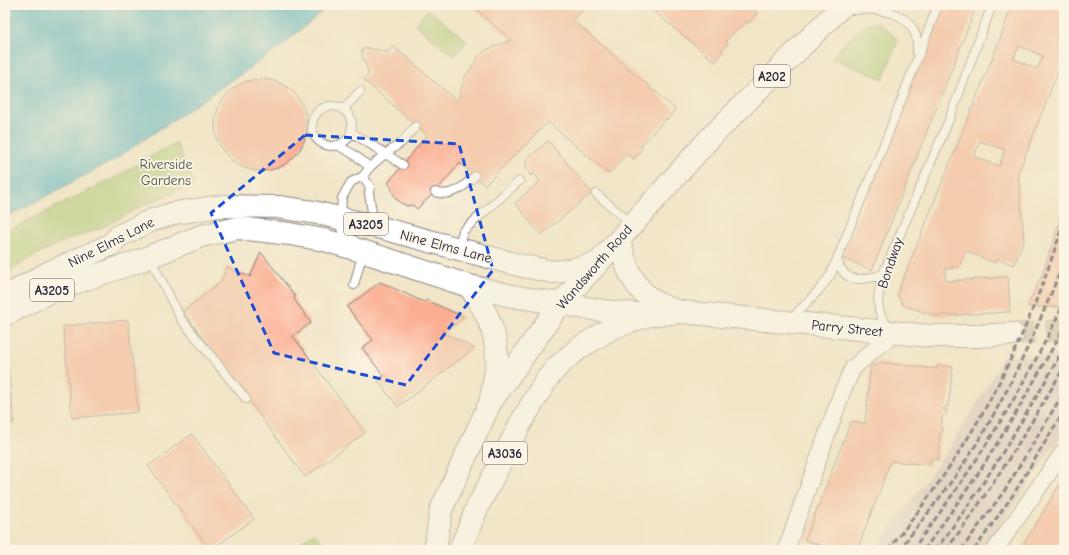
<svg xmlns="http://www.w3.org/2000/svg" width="1069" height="555" viewBox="0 0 1069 555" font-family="'Comic Neue',sans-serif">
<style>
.industrial{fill:#d0c0bc}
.green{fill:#a6c770;stroke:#647456}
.water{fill:#4cb3ca;stroke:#376a82}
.building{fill:#faad91;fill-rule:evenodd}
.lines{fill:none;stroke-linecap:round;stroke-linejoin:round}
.trunk-tunnel{stroke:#c8beab;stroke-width:22;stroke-dasharray:22 11;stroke-linecap:butt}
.service-casing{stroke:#8a8481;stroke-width:10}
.minor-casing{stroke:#8a8481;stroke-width:18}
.primary-casing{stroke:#8a8481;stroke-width:24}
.trunk-casing{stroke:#8a8481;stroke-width:24}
.service{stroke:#fff;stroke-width:8}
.minor{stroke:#fff;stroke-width:16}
.primary{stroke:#fff;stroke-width:22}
.trunk{stroke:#fff;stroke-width:22}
.rail{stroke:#22223b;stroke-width:3;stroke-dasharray:6 3;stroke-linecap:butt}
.marked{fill:none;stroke:#1d4ed8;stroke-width:3;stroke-dasharray:8 5;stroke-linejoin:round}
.labels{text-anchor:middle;stroke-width:3.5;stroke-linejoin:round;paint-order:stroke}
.shield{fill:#fcf5e5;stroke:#63616e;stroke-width:1}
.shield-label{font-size:13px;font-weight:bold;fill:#22223b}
.park-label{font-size:14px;fill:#4a544b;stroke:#fcf5e5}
.street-label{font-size:14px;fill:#22223b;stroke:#fcf5e5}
</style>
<rect width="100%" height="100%" fill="#fcf5e5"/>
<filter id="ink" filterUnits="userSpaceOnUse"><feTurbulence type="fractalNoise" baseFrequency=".025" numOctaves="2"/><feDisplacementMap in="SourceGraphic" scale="8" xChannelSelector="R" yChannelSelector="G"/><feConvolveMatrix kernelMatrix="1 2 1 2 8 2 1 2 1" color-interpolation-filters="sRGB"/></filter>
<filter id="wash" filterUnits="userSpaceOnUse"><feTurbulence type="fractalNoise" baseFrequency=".012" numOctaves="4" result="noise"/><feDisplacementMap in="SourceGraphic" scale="16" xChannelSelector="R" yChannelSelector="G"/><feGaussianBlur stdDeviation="0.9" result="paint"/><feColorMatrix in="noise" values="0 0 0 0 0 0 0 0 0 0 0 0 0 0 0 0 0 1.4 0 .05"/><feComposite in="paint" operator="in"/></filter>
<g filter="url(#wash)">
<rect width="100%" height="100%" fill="#f1e5c7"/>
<!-- industrial -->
<path class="industrial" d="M1064 355V431L1019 499 983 550H875L946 453 988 385 997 369 1002 356Z"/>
<!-- green -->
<path class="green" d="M428 9 467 41 454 57 415 24Z
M867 23H879L898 40 883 79 832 58 846 42Z
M176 142 194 184 142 206 101 228 62 242 30 258 5 275V232L114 178Z
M314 533 329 550H291Z"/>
<!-- water -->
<path class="water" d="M5 5H330L278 49 114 160 5 218Z"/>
<g id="blocks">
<!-- building -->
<path class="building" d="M471 5H587L573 20 675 109 667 120 666 118 640 147 642 149 634 159 627 153 609 174 548 122 485 185 460 163 435 192 417 209 413 205 407 206 401 203 395 198 392 191V188L388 183 427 135 364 80 369 73 362 55V49L369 48 387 52 393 46 457 101 465 77 479 56 486 50 511 40Z
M647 5H748L757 13 748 23 747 21 739 29 738 28 726 41 728 43 721 51 723 52 715 62Z
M915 5H926L920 7Z
M942 5H977L872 270 842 258Z
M1012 5H1064V56L1018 174 1024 240 1014 265 997 259 995 263 966 251 959 267 945 269 946 281 1008 277 1010 312 935 316 903 305 897 294 1000 39ZM1019 46 1043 56 1037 69 1013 59ZM980 141 1005 150 999 166 974 157Z
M215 125a46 46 0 1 1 92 0a46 46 0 1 1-92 0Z
M548 141 592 193 541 235 515 203 540 181 534 173 531 176 526 169 527 159Z
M1064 209V307H1027L1042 275Z
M261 252 295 296 294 299 311 323 293 336 365 433 305 477 183 311 220 283 227 267 250 277Z
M380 282 424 302 426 300 464 317 444 333 474 348 398 407 378 381 384 376 362 348 373 340 347 307Z
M128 320 138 412 72 418 63 326Z
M878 362 937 369 938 365 953 367 948 407 946 406 943 410 948 411 942 418 941 429H944L940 435 938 460 930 459V465L891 461 857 550H834L805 540 851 421 865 424 871 365 878 366Z
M8 367 14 423 5 424V369Z
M192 434 254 519 211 550H210L148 466Z
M1064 478V550H1020Z"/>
</g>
</g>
<g filter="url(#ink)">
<use href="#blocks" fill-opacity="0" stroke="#8a8481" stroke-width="1"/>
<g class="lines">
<!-- trunk-tunnel -->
<path class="trunk-tunnel" d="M1013 334 1064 330"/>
<!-- service casing -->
<g class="service-casing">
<path id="service" d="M842 11C875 7 921 8 917 53
M312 126a20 20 0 1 1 40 0a20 20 0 1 1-40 0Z
M343 110 360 91
M351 132 403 165
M337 145 353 154 370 167
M363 176 370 187 369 193 374 225
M435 192C452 198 463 187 475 176
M596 194 631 223
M355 241 342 231 340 226 342 198 347 189 351 182 363 176 370 167 385 154 401 143 416 126
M458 248 463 231 519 181
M150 258 181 319 246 399
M837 261C840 268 844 275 851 278 859 281 876 277 883 274
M354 285 363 252
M791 319 818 291 830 276 889 132 938 5
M891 328C888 325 884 322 882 318 875 305 879 287 883 274L949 120 992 5"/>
</g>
<!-- minor casing -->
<g class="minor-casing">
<path id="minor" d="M786 550 842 392 853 368 879 345 895 333
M995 550 1064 451"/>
</g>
<!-- primary casing -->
<g class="primary-casing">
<path id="primary" d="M469 286C485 309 496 329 497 358 497 371 493 385 491 398
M435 550 441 510 490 403 560 304 598 263
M460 550 476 510 523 419 547 379 557 367 579 348 612 328 649 315"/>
</g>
<!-- trunk casing -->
<g class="trunk-casing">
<path id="trunk" d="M619 240C626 266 632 289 657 303 663 307 671 309 678 311
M5 297 48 273 110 245 119 236 152 220 175 213 221 206 278 207 313 212 374 226 518 265 553 272 571 270 598 263 709 139 843 5
M5 315 51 291 139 261 201 236 238 228 290 234 324 240 365 252 469 286 512 296 611 312 649 315 682 312 931 336H979L1013 334"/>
</g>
<!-- service -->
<use href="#service" class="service"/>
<!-- minor -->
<use href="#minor" class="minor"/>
<!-- primary -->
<use href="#primary" class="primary"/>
<!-- trunk -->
<use href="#trunk" class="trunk"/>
<!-- rail -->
<path class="rail" d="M888 550C914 518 939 484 961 449 1006 378 1040 300 1064 220
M899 550C921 522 943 494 963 465 1005 402 1036 332 1064 262
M912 550C971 473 1023 391 1064 303
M924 550 978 474 1016 413 1064 328
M935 550C959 520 981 487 1001 455 1023 419 1045 384 1064 347
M946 550C990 491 1028 430 1064 367
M961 550 1005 490 1064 392
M974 550 1013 495 1064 411"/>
</g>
</g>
<!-- marked area -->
<path d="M0 0H1069V555H0ZM305 135 459 144 493 270 406 385 274 353 211 213Z" fill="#f1e5c7" fill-opacity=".55" fill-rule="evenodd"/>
<path class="marked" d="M305 135 459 144 493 270 406 385 274 353 211 213Z"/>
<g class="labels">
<!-- shield labels -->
<g class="shield">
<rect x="754" y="65" width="36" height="22" rx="3"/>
<rect x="344" y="213" width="44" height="22" rx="3"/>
<rect x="30" y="279" width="44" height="22" rx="3"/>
<rect x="483" y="442" width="44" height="22" rx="3"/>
</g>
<g class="shield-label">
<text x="772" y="81">A202</text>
<text x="366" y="229">A3205</text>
<text x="52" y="295">A3205</text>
<text x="505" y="458">A3036</text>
</g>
<!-- park labels -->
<g class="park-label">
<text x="166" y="169">Riverside<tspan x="166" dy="16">Gardens</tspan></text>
</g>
<!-- street labels -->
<g class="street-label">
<text transform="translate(111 242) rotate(-27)" y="5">Nine Elms Lane</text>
<text transform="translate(446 246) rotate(15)" y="5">Nine Elms Lane</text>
<text transform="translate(890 263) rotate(-71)" y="5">Bondway</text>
<text transform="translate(594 267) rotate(-49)" y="5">Wandsworth Road</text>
<text transform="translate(847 328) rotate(6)" y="5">Parry Street</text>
</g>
</g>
<!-- margin -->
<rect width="1069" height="555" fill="none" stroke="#fcf5e5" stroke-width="20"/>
</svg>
